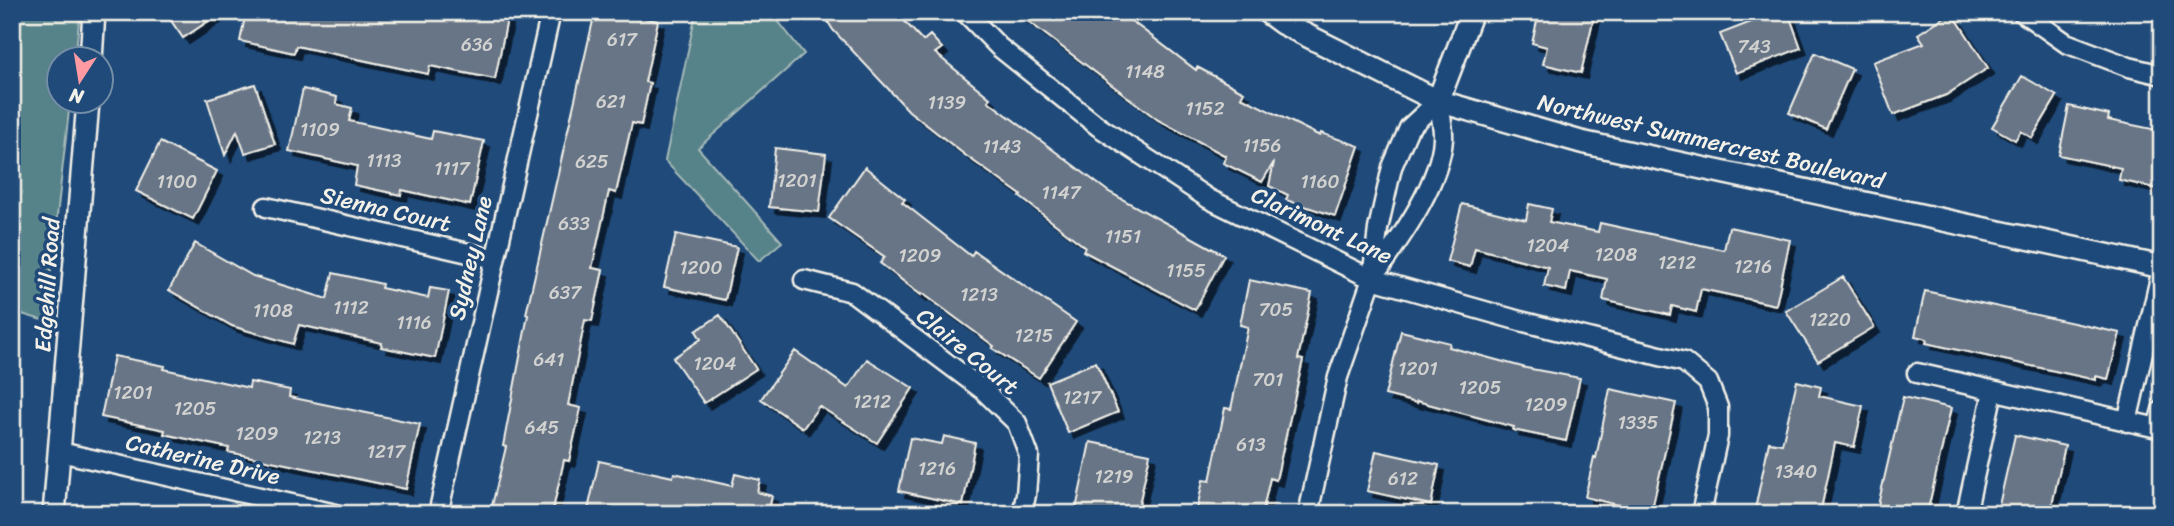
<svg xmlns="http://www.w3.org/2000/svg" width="2174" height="526" viewBox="0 0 2174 526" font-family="Sriracha,sans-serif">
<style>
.green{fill:#578289;stroke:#a6bab8;stroke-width:2}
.building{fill:#677486;stroke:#f4f1e8;stroke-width:2;filter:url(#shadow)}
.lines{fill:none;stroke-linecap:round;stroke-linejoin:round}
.minor-casing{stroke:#f4f1e8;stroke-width:23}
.tertiary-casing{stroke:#f4f1e8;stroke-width:26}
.minor{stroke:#1f4a7a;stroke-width:18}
.tertiary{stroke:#1f4a7a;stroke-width:21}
.labels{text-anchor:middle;stroke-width:7;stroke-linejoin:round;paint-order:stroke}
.number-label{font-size:19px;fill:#d1d2d0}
.street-label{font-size:23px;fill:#f4f1e8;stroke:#1f4a7a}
</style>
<defs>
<filter id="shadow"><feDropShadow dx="6" dy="6" stdDeviation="0" flood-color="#0009"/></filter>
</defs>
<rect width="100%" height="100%" fill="#1f4a7a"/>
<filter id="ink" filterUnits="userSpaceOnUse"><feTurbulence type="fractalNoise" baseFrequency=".0143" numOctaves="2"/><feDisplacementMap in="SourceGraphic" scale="14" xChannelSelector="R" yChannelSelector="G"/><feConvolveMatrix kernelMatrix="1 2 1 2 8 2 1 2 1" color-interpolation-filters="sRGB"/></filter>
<g filter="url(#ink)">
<!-- green -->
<path class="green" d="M12 12H80L75 59 60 60V102H70L45 321 12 311Z
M696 12H771L804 54 698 148 782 242 759 261 665 161Z"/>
<!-- building -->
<path class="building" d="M165 12H222L183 38Z
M246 12H474L507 19 495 79 430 66 428 74 296 46 294 53 240 41Z
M595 12H616L658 21 645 82 650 83 641 125 632 123 616 193 609 191 592 268 603 270 592 321 585 320 568 405 581 408 569 461 564 460 552 514H505L491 510 506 447 503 446 528 315 526 314Z
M822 12H896L923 41 930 35 942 48 935 53 990 98 988 101 1109 192 1224 255 1195 310 1083 251 1085 247 1020 197 1021 195 965 155 909 111 833 30Z
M1016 12H1135L1129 19 1196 70 1197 67 1244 92 1241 97 1320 136 1321 133 1359 146 1335 216 1286 200 1288 195 1269 186 1274 162 1262 182 1223 163 1226 156 1158 120Z
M1539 12H1595L1581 73 1543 64 1547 47 1532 43Z
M1777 12H1788L1801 48 1736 73 1720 34Z
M1952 12 1988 68 1946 95 1893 115 1873 62 1924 43 1918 34Z
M1815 53 1852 69 1826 129 1789 113Z
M2022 76 2057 96 2032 138 2021 131 2015 140 1992 127Z
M255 84 275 144 245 153 237 131 225 155 207 99Z
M303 89 337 97 336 104 352 108 349 121 431 139 433 131 484 141 470 205 402 190 401 195 354 185 357 166 289 151Z
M2069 106 2109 115 2108 120 2162 131V175L2159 189 2119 180 2121 168 2059 155Z
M160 142 217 171 193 219 136 191Z
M775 148 826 154 819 212 769 207Z
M865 167 905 199 902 202 971 256 974 251 1076 322 1039 378 992 348 994 346 922 293 921 295 880 263 885 257 829 218Z
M1462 204 1526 220 1529 204 1552 209 1549 222 1598 232 1600 223 1724 250 1729 227 1790 240 1776 305 1701 289 1696 312 1672 306 1670 315 1603 300 1607 279 1570 271 1566 291 1544 286 1548 267 1475 248 1470 267 1447 261Z
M676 234 737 247 725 300 664 287Z
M195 243 253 276 327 299 333 273 382 284 381 288 428 298 430 288 449 291 435 358 381 347 382 343 299 325 293 344 232 326 169 290Z
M1843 277 1874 327 1818 361 1786 311Z
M1249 280 1312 293 1298 359 1303 360 1276 480 1270 478 1262 514H1196L1203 480 1210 481 1225 408 1231 409 1248 327 1240 325Z
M1925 291 2120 333 2108 379 2096 376V380L1926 343 1927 339 1915 336Z
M720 315 756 369 704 403 673 358 701 339 696 331Z
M1401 331 1450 343 1449 347 1526 368 1580 378 1566 441 1513 430 1514 427 1417 401V403L1385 395Z
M795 351 848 388 867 359 913 388 877 443 819 406 803 428 761 399Z
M114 356 165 366 164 369 249 388 250 382 290 390 289 397 420 424 406 489 228 452 229 448 164 434 165 430 101 417Z
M1096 362 1118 412 1068 433 1047 382Z
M1797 381 1821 387 1819 396 1863 406 1854 447 1835 443 1820 514H1754L1769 442 1782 444Z
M1610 389 1676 403 1651 513 1585 497 1594 457 1596 458Z
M1903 397 1951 408 1927 514H1876Z
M2015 435 2065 446 2050 514H1997Z
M944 436 975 443 963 505 899 491 910 438 942 444Z
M1090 442 1150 454 1137 514H1075Z
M1376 451 1439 465 1431 505 1367 491Z
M599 461 673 477 674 473 732 486 735 474 760 480 757 492 772 496 768 514H587Z"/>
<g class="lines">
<!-- minor casing -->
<g class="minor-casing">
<path id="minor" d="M965 12 999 47 1099 127 1209 199 1372 279 1520 321 1684 362 1708 382 1718 407V436L1701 514
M2022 12 2066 43 2129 67 2162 75
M266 207 495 259
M1374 276C1399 240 1440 184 1443 139 1444 127 1440 113 1438 101
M804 280 852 292 983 390 1017 423 1029 455 1026 495 1022 514
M1917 373 2162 429
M2127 422 2162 269
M2157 428 2162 410
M60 452 336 514
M438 514 551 12
M1308 514 1338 377 1372 279 1378 229 1392 167 1409 128 1438 101
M1966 514 1993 391"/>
</g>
<!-- tertiary casing -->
<g class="tertiary-casing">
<path id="tertiary" d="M1267 12 1282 23 1438 101 1581 142 2162 267
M91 60 94 12
M1438 101 1472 12
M54 514 88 102"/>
</g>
<!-- minor -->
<use href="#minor" class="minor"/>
<!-- tertiary -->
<use href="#tertiary" class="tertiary"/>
</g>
</g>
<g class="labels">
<!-- number labels -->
<g class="number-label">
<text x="622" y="46">617</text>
<text x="477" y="51">636</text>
<text x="1754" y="53">743</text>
<text x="1145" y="78">1148</text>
<text x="611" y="108">621</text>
<text x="947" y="109">1139</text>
<text x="1205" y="115">1152</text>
<text x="320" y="136">1109</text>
<text x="1262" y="152">1156</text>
<text x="1002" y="153">1143</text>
<text x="384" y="167">1113</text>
<text x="592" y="168">625</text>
<text x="452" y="175">1117</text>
<text x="797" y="187">1201</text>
<text x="177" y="188">1100</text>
<text x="1320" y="188">1160</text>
<text x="1061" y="199">1147</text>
<text x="574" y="230">633</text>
<text x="1123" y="243">1151</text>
<text x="1548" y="252">1204</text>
<text x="1616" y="261">1208</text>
<text x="920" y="262">1209</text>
<text x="1677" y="269">1212</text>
<text x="1753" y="273">1216</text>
<text x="701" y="274">1200</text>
<text x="1186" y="277">1155</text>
<text x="565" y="299">637</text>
<text x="979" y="301">1213</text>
<text x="351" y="314">1112</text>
<text x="1276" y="316">705</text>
<text x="273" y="317">1108</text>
<text x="1830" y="326">1220</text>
<text x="414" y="329">1116</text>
<text x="1034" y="342">1215</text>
<text x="549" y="366">641</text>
<text x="715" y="370">1204</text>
<text x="1418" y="375">1201</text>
<text x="1268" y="386">701</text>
<text x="1480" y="394">1205</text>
<text x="133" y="399">1201</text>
<text x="1082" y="404">1217</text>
<text x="872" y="408">1212</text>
<text x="1546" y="411">1209</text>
<text x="195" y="415">1205</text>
<text x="1638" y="429">1335</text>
<text x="542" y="434">645</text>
<text x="257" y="440">1209</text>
<text x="322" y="444">1213</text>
<text x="1251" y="451">613</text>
<text x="386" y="458">1217</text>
<text x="937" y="475">1216</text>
<text x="1796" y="478">1340</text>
<text x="1114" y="483">1219</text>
<text x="1403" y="485">612</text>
</g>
<!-- street labels -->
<g class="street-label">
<text transform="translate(1711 141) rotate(13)" y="8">Northwest Summercrest Boulevard</text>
<text transform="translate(386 209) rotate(13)" y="8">Sienna Court</text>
<text transform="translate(1322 225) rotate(25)" y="8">Clarimont Lane</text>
<text transform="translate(470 258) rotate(-77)" y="8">Sydney Lane</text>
<text transform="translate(47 285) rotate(-86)" y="8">Edgehill Road</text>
<text transform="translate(968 351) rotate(39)" y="8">Claire Court</text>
<text transform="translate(203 459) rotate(13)" y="8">Catherine Drive</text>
</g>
</g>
<!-- margin -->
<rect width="2174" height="526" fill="none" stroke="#1f4a7a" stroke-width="42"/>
<rect x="21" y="21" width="2132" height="484" fill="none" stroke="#f4f1e8" stroke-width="2.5" filter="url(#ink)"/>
<!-- north arrow -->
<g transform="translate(80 80) rotate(192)"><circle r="33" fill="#1f4a7a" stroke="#748da6" stroke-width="2"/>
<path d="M0-5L12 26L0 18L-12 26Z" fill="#ff9aa2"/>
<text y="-10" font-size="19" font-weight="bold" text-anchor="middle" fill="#f4f1e8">N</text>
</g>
</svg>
